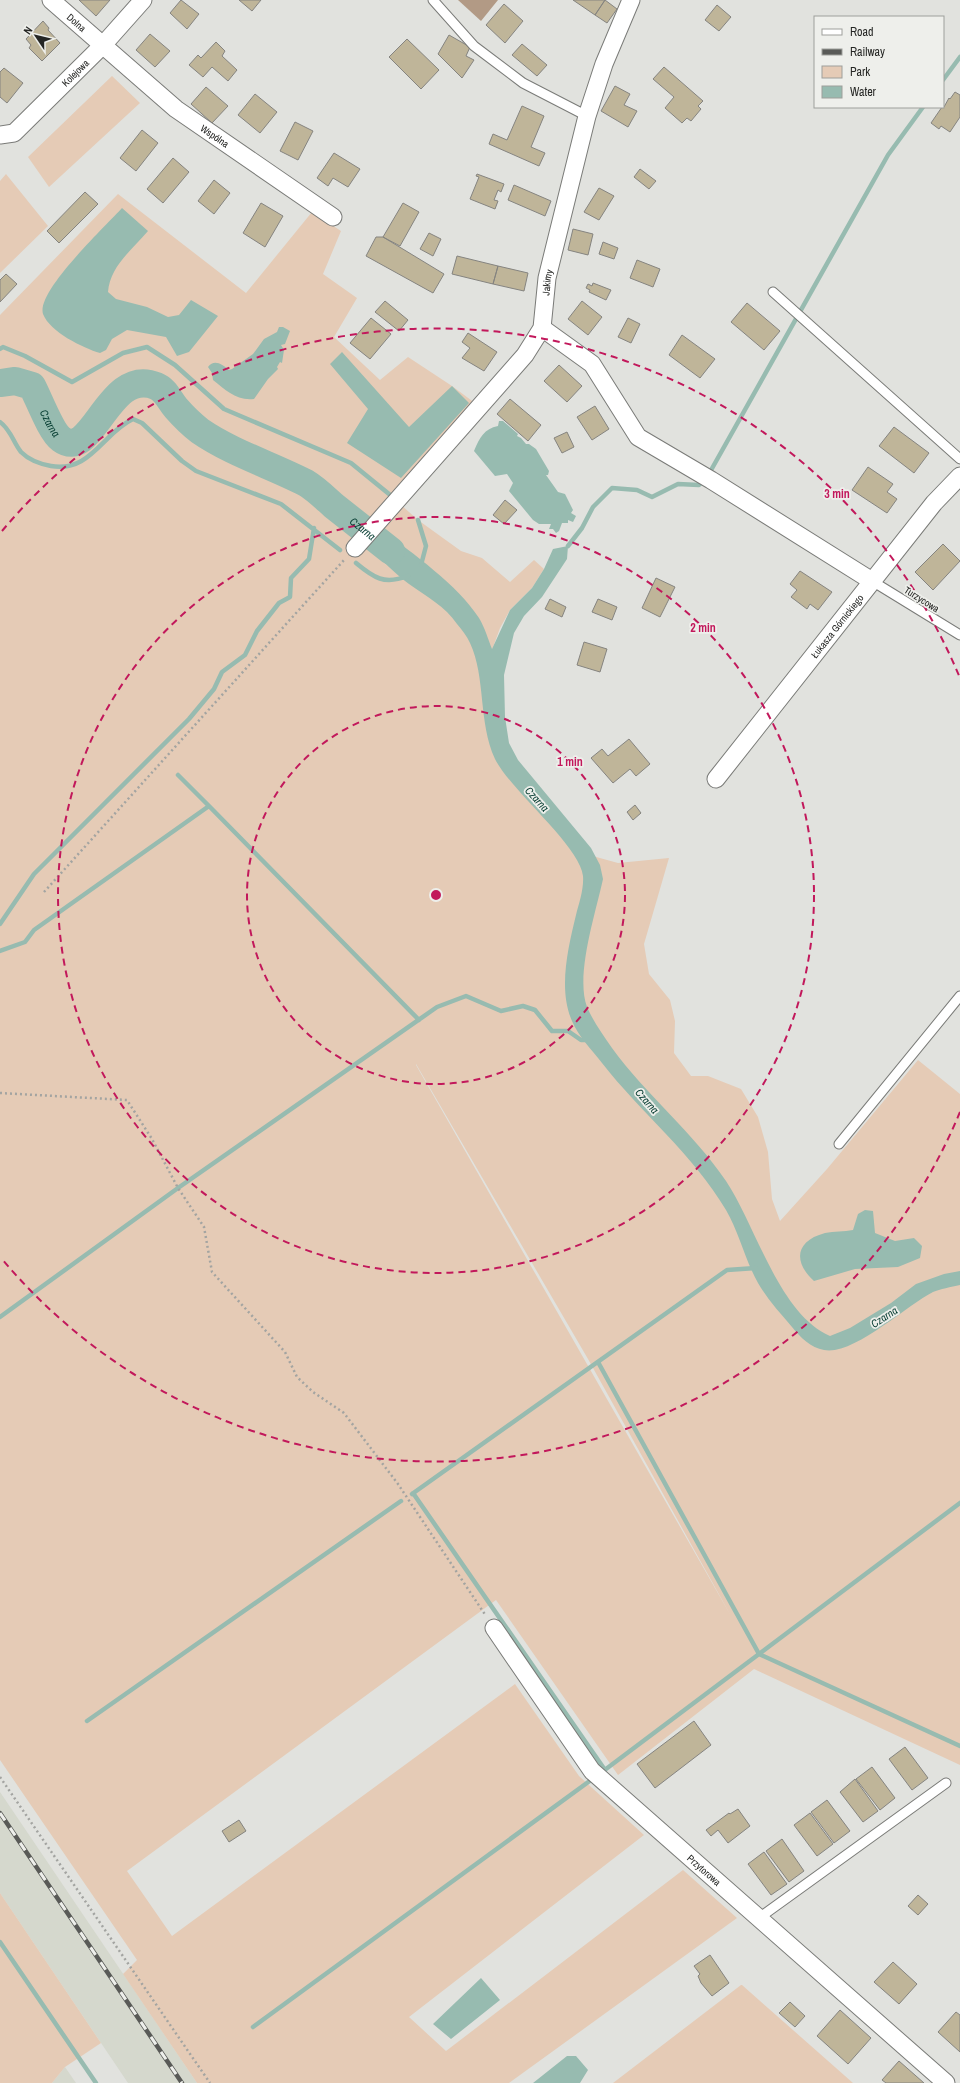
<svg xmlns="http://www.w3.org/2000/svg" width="960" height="2083" viewBox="0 0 960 2083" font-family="'Archivo Narrow',sans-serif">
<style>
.built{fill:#d5d8cd}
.green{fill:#e5cbb6;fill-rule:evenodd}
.forest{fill:#b29a85}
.water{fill:#97bbb0}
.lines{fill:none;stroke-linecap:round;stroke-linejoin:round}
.stream{stroke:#97bbb0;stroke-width:4.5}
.river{stroke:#97bbb0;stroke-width:28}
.building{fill:#bfb599;stroke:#858480}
.service-casing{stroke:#7a7b78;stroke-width:11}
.minor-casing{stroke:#7a7b78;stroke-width:19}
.path{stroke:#a3a4a1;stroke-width:2.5;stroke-dasharray:2 3;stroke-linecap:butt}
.service{stroke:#fff;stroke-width:9}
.minor{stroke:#fff;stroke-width:17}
.rail-casing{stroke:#595a57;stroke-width:4.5}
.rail{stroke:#eeefeb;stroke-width:3;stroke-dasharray:9;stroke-linecap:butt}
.ring{fill:none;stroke:#c2185b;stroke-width:2;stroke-dasharray:7 5}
.labels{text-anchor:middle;stroke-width:3.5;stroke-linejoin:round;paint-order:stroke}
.street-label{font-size:10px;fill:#252624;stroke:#eeefeb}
.water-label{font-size:11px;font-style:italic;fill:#053c31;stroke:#eeefeb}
.centre{fill:#c2185b;stroke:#eeefeb;stroke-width:2}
.ring-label{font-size:12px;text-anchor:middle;font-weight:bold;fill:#c2185b;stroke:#eeefeb;stroke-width:3.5;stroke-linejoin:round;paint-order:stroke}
</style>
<rect width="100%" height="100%" fill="#e1e2de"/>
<!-- built -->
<path class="built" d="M0 1792 197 2083H128L0 1893Z
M65 2067 76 2083H52Z"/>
<!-- green -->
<path class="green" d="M112 76 140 103 49 187 28 157Z
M6 174 48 226 0 273V181Z
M118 194 246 293 312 212 341 231 323 274 357 298 334 337 380 380 408 357 452 386 483 409 400 504 418 520 461 551 482 558 510 582 534 560 544 569 532 588 510 610 500 628 492 650 505 758 589 855 618 863 669 858 644 944 649 974 670 1000 675 1021 674 1053 691 1076H708L741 1089 758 1117 768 1152 772 1199 780 1221 827 1169 918 1060 960 1094V1765L754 1669 618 1775 496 1600 127 1871 172 1936 515 1684 579 1776 644 1835 409 2017 446 2051 683 1870 737 1918 509 2083H197L123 1974 137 1960 0 1760V315ZM416 1064 588 1359 731 1616 416 1065Z
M0 1893 101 2043 65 2067 52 2083H0Z
M742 1985 853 2083H613L741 1985Z"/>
<!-- forest -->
<path class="forest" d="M458 0H498L481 21Z"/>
<!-- water -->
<path class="water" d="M122 208 148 231C132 250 110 266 108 292L116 299 147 307 168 317 179 315 191 300 218 316 189 352 177 356 166 337 127 330 112 339 106 350 100 353C83 348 50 332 43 314 36 291 106 226 122 208Z
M279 327H283L290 331 285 344 281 345 284 350 282 363 280 362 277 367 278 369 268 379 254 399C236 401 226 390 213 380L212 373 208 367C214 359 222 364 229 370L232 369 253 354 264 339 277 332Z
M342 352 409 427 452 386 469 403 401 478 347 443 368 409 330 364Z
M499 421H503L518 434 517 436 521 438 526 444H529L536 449 549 471 548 475H546L558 492 565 494 573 510 571 513 576 516 573 522 568 520V523H562L559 531 556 533 553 529H549L551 524H539L533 520 509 491 513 483 507 474 495 476 474 451C480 437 484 429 498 426Z
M381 529C413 554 457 584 479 618 485 628 488 639 492 649L510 610 532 588 544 569 553 549 568 546 567 559 542 597 524 616 514 633 504 675 505 717 509 743 518 760 591 848 600 865 603 879C596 912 575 975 587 1007 593 1021 603 1035 612 1048 646 1095 693 1132 726 1181 756 1226 779 1314 830 1336L850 1328 891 1303 916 1284 944 1274 960 1271V1285C951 1287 940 1289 933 1292 907 1305 853 1356 824 1350 811 1348 800 1337 792 1327 780 1313 767 1299 758 1283 745 1260 739 1232 726 1210 693 1154 641 1113 602 1063 592 1050 578 1036 572 1021 558 989 568 948 576 915 579 903 584 889 583 876 580 846 511 791 495 759 478 722 486 677 470 643 467 636 462 630 457 624 446 607 426 596 409 584 394 573 381 559 367 546Z
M865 1210 873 1211 875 1233 895 1241 914 1238 922 1246 920 1258 898 1267 855 1269 814 1281C793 1262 795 1241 825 1233 834 1231 844 1232 853 1230L858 1214Z
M481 1978 500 2000 451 2039 433 2024Z
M567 2056H576L588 2070 580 2083H533Z"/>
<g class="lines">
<!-- stream -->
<path class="stream" d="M943 80 960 57
M0 349 3 347 25 356 72 382 123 353 147 347 175 365 224 409 351 463 389 494
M0 422C11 430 13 442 21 452 29 460 40 464 51 466 90 473 103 433 133 419L142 423 182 461 196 471 281 504 340 550
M710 472 888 155 923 107
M418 520 426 546 421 565
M568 546 582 528 593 507 612 488 637 490 652 497 678 484 699 485 702 482
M356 563C374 578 384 585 408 576
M178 775 209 806
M0 924 34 874 189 719 214 689 222 672 245 655 257 631 279 603 290 597 291 578 309 559 314 528
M0 951 25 942 34 930 209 806 419 1020
M0 1317 178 1188 437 1007 466 996 501 1011 523 1006 535 1010 552 1031H568L581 1040H590
M598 1362 759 1654 960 1746
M413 1493 605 1770
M412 1494 727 1270 756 1268
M87 1721 401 1501
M602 1772 960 1503
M0 1942 96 2083
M253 2027 591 1780"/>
<!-- river -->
<path class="river" id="s1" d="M0 383 15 381 32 386C39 399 51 432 61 439 93 463 108 366 156 386 166 390 169 400 176 408 183 416 191 424 200 431 232 453 271 465 306 483 316 489 325 498 334 506 353 521 372 536 391 551"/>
</g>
<!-- building -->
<path class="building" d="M79 0H110L96 16Z
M181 0 199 14 187 29 170 13Z
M239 0H261L252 11Z
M573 0H605L595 15Z
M605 0 617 9 607 23 595 15Z
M504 4 523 21 505 43 486 25Z
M717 5 731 17 719 31 705 20Z
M43 21 49 28 48 30 60 43 42 61 29 48 31 45 26 39Z
M150 34 170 51 155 67 136 50Z
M449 35 470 47 466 56 474 60 462 78 438 54Z
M407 39 439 70 421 89 389 57Z
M216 42 225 51 222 56 237 70 228 81 212 67 203 77 189 65 198 55 201 58Z
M522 44 547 65 537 76 512 55Z
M664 67 703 101 698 106 701 109 691 121 687 118 682 123 665 108 674 97 653 79Z
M4 68 23 83 7 103 0 97V72Z
M615 86 630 94 624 105 637 111 628 127 601 111Z
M206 87 228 106 212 123 191 104Z
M955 92 960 95V117L950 132 941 126 939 129 931 123 942 107H944L949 98 950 99Z
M255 94 277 112 260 133 238 115Z
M522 106 544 116 531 147 545 153 539 166 489 144 493 134 507 140Z
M295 122 313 131 298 160 280 151Z
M142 130 158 143 136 171 120 158Z
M334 153 360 169 348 187 333 178 328 186 317 178Z
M173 158 189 172 163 203 147 189Z
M640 169 656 181 649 189 634 177Z
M477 174 504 184 501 192 498 190 494 200 498 201 495 209 470 199 479 177 476 176Z
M214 180 230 193 214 214 198 201Z
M514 185 551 201 545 216 508 200Z
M599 188 614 196 599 220 584 212Z
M85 192 98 204 59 243 47 231Z
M261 203 283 216 265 247 243 233Z
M403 203 419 212 400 246 383 237Z
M573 229 593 234 588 255 568 250Z
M429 233 441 239 433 256 420 249Z
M376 237H383L444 274 433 293 366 256Z
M603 242 618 248 614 259 599 254Z
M457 256 498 266 493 284 452 274Z
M637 260 660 269 653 287 630 278Z
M498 266 528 273 524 291 493 284Z
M6 274 17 284 0 302V280Z
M593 283 611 290 606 300 589 292 590 290 586 288 588 284 592 286Z
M385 301 408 320 399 331 375 312Z
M582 301 602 317 588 335 568 319Z
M747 303 780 331 764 350 731 322Z
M371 318 391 334 370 359 350 343Z
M628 318 640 324 631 343 618 337Z
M468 333 497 352 484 371 462 358 470 348 462 342Z
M682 335 715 359 700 378 669 355Z
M559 365 582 386 567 402 544 381Z
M510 399 541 425 528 441 497 414Z
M595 406 609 429 592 440 577 417Z
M894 427 929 453 914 473 879 446Z
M567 432 574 447 562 453 554 438Z
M868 467 893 484 887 492 897 499 887 513 852 490Z
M505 500 517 510 504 524 493 515Z
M943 544 960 561 933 590 915 572Z
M800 571 832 592 818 610 810 604 807 609 791 597 797 590 790 584Z
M656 578 675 587 660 617 642 608Z
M550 599 566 607 562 617 545 609Z
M598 599 617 607 612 620 592 612Z
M584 642 607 649 600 672 577 665Z
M629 739 650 764 636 776 630 769 613 783 591 758 602 749 608 756Z
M635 805 641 813 633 820 627 812Z
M694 1721 711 1745 655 1788 637 1764Z
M905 1747 928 1778 912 1790 889 1759Z
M872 1767 895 1798 880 1810 856 1779Z
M855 1779 878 1811 863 1822 840 1792Z
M827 1800 850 1831 834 1843 811 1812Z
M738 1809 750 1826 728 1843 718 1830 711 1836 706 1830 729 1813 730 1814Z
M810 1813 833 1844 817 1856 794 1825Z
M239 1820 246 1831 229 1842 222 1831Z
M782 1839 804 1871 789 1882 766 1851Z
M764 1852 787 1884 771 1895 748 1864Z
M918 1895 928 1904 918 1915 908 1906Z
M710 1955 729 1983 712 1996 701 1983 698 1976 700 1974 694 1966Z
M893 1962 917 1984 899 2004 874 1982Z
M790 2002 805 2016 795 2027 779 2013Z
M840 2010 871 2038 848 2064 817 2036Z
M956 2012 960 2015V2052L938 2032Z
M899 2061 924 2083H886L882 2080Z"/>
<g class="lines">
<!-- service casing -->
<g class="service-casing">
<path id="service" d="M433 0 474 46 523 83 587 116
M773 292 960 459
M872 581 960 635
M839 1144 960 996
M759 1918 946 1783"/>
</g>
<!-- minor casing -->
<g class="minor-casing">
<g id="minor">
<path id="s2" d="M51 0 176 109 333 217"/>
<path id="s3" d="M0 135 14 133 103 45 143 0"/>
<path d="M542 328 592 364 638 437 711 480 872 581"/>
<path id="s4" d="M355 548 525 355 542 328 547 278 587 116 604 64 631 0"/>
<path id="s5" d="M716 779 934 503 960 476"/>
<path id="s6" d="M494 1628 592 1771 946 2083"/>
</g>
</g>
<!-- path -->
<path class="path" d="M44 892 344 560
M0 1093 127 1100 152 1139 178 1188 204 1227 212 1272 285 1352 297 1377 313 1392 344 1413 398 1484 486 1616
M0 1777 210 2083"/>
<!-- service -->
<use href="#service" class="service"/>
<!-- minor -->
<use href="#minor" class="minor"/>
<!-- rail casing -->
<g class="rail-casing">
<path id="rail" d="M0 1813 182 2083"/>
</g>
<!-- rail -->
<use href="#rail" class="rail"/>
</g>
<!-- distance rings -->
<g class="ring">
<circle cx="436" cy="895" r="189"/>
<circle cx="436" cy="895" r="378"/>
<path d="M960 1112A567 567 0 0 1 2 1259M2 531A567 567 0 0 1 960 678"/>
</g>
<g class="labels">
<!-- street labels -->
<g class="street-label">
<text dy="4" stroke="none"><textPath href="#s2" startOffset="34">Dolna</textPath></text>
<text dy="4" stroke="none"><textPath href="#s3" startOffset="100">Kolejowa</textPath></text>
<text dy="4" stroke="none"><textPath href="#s2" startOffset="213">Wspólna</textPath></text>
<text dy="4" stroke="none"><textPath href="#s4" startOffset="335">Jakimy</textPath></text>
<text transform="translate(922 599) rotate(32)" y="4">Turzycowa</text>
<text dy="4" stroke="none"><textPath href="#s5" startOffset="195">Łukasza Górnickiego</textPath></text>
<text dy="4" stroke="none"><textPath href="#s6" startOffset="323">Przytorowa</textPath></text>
</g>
<!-- water labels -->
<g class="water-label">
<text dy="4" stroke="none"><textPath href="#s1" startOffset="74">Czarna</textPath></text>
<text dy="4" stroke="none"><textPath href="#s1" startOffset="469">Czarna</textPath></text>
<text transform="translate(537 799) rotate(48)" y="4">Czarna</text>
<text transform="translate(647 1101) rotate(49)" y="4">Czarna</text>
<text transform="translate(884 1317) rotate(-33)" y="4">Czarna</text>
</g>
</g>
<circle cx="436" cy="895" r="6" class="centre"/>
<g class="ring-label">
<text x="837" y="498">3 min</text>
<text x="703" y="632">2 min</text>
<text x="570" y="766">1 min</text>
</g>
<!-- legend -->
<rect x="814" y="16" width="130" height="92" fill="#eeefeb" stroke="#9e9f9b"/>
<rect x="822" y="29" width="20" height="6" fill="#ffffff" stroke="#9e9f9b"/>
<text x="850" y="36" font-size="12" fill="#252624">Road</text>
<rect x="822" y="49" width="20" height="6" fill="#595a57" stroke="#9e9f9b"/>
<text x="850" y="56" font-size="12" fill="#252624">Railway</text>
<rect x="822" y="66" width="20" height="12" fill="#e5cbb6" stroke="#9e9f9b"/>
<text x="850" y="76" font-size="12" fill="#252624">Park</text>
<rect x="822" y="86" width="20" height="12" fill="#97bbb0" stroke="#9e9f9b"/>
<text x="850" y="96" font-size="12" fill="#252624">Water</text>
<!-- north arrow -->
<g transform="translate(36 36) rotate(305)" stroke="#eeefeb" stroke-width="3" paint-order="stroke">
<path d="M0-3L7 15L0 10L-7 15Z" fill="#252624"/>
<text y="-6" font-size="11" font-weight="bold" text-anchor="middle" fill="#252624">N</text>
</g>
</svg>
